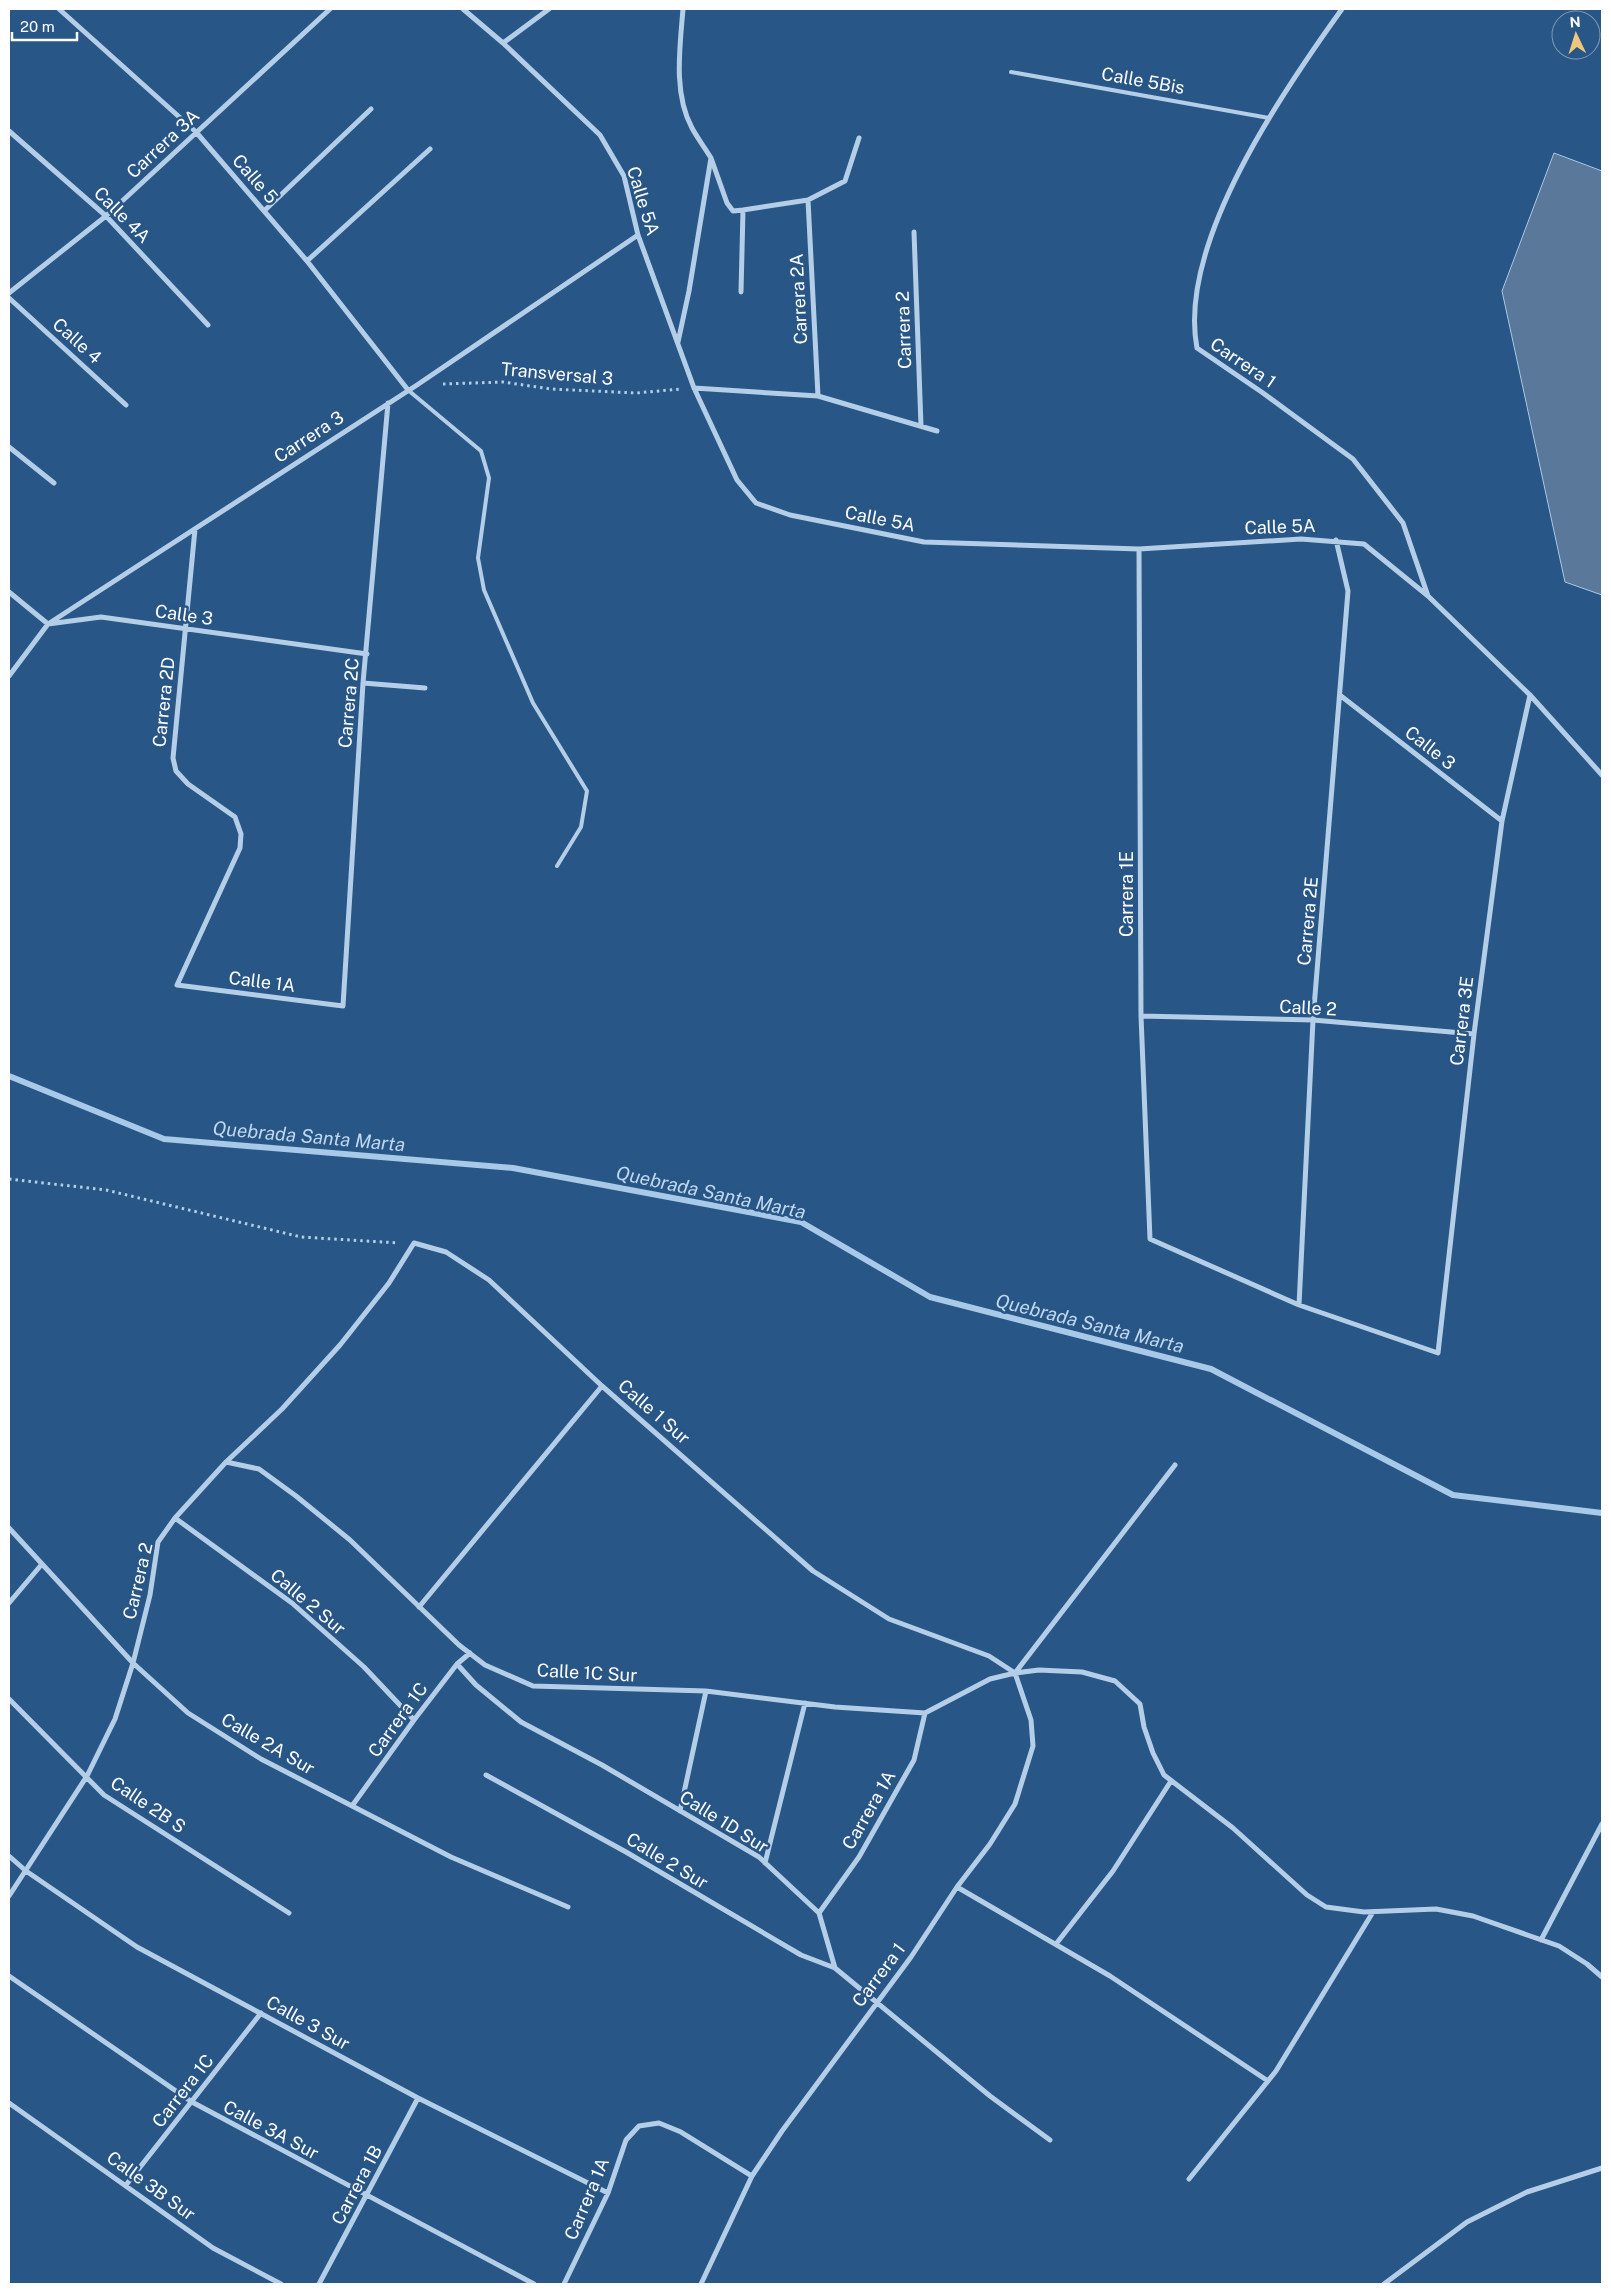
<svg xmlns="http://www.w3.org/2000/svg" width="1611" height="2293" viewBox="0 0 1611 2293" font-family="'Public Sans',sans-serif">
<style>
.water{fill:#5a7899;stroke:#a8c9e8}
.lines{fill:none;stroke-linecap:round;stroke-linejoin:round}
.stream{stroke:#a8c9e8;stroke-width:6}
.path{stroke:#b4cee8;stroke-width:3;stroke-dasharray:2.5 4;stroke-linecap:butt}
.lane{stroke:#b4cee8;stroke-width:4}
.street{stroke:#b4cee8;stroke-width:5}
.labels{text-anchor:middle;stroke-width:5;stroke-linejoin:round;paint-order:stroke}
.street-label{font-size:18px;fill:#fff;stroke:#285686}
.water-label{font-size:19px;font-style:italic;fill:#bfd7ef;stroke:#285686}
</style>
<rect width="100%" height="100%" fill="#285686"/>
<!-- water -->
<path class="water" d="M1554 153 1602 171V595L1565 582 1502 291Z"/>
<g class="lines">
<!-- stream -->
<path class="stream" d="M9 1076 164 1139 513 1168 801 1222 930 1297 1211 1369 1453 1495 1602 1513"/>
<!-- path -->
<path class="path" d="M443 384 503 382 551 389 636 393 681 389
M9 1179 106 1190 301 1237 399 1243"/>
<!-- lane -->
<path class="lane" d="M1011 72 1269 118
M408 390 481 451 489 478 478 558 484 590 533 703 587 791 581 827 557 866"/>
<!-- street -->
<path class="street" d="M59 9 196 132 307 261 408 390
M463 9 503 43 600 135 624 176 638 235 694 388 737 480 756 503 790 515 924 542 1139 549 1301 539 1364 544 1428 596 1530 695 1602 775
M1342 9C1283 91 1177 244 1197 348L1263 393 1353 459 1403 523 1428 596
M503 43 549 9
M9 131 106 216 208 325
M711 158 727 203 733 211 743 210 808 200 845 181 859 138
M808 200 818 396
M264 211 371 109
M914 232 921 426
M307 261 430 149
M741 292 743 210
M9 293 106 216 330 9
M9 298 126 405
M678 342 689 291 711 158C705 148 698 139 692 128 673 93 680 47 683 9
M694 388 818 396 937 431
M9 447 54 483
M195 529 173 758 176 771 188 784 235 817 241 834 240 848 177 985 343 1006 363 683 388 403
M1139 549 1141 1016 1150 1239 1299 1305 1438 1353 1474 1034 1502 821 1530 695
M9 592 48 624 101 617 367 654
M9 676 48 624 417 385 638 235
M363 683 425 688
M1341 696 1502 821
M1141 1016 1313 1020 1474 1034
M1299 1305 1313 1020 1348 591 1336 540
M226 1462 259 1469 296 1496 350 1540 459 1645 485 1665 533 1686 706 1691 835 1707 925 1713 990 1679 1015 1673 1039 1670 1082 1672 1115 1681 1140 1704 1144 1727 1153 1753 1164 1775 1233 1828 1307 1895 1326 1907 1364 1912 1436 1909 1473 1916 1559 1946 1587 1964 1602 1977
M175 1518 292 1603 364 1667 414 1720
M9 1528 133 1663 188 1713 261 1759 451 1857 568 1907
M9 1603 42 1564
M419 1607 602 1386
M457 1664 476 1685 521 1722 602 1765 759 1857 819 1913 835 1968 990 2096 1050 2140
M1015 1673 1175 1465
M9 1699 104 1795 289 1913
M486 1775 626 1852 801 1955 835 1968
M352 1806 414 1720 457 1664 470 1653
M680 1811 706 1691
M9 1856 26 1871 137 1947 418 2098 608 2193
M765 1863 805 1703
M957 1887 1110 1976 1268 2081
M9 1896 87 1776 115 1719 133 1663 150 1595 158 1542 175 1518 226 1462 282 1409 340 1345 389 1283 414 1243 446 1252 489 1280 602 1386 813 1571 889 1619 989 1656 1015 1673
M819 1913 859 1857 914 1760 925 1713
M1541 1940 1602 1824
M1056 1944 1113 1871 1171 1781
M9 1976 192 2102 534 2284
M9 2103 213 2248 281 2284
M1189 2179 1276 2071 1373 1912
M126 2185 261 2013
M319 2284 418 2098
M564 2284 608 2193 626 2140 639 2126 659 2123 681 2132 752 2176
M701 2284 752 2176 782 2131 911 1957 957 1887 990 1844 1015 1804 1033 1746 1031 1720 1015 1673
M1384 2284 1467 2222 1527 2192 1602 2168"/>
</g>
<g class="labels">
<!-- street labels -->
<g class="street-label">
<text transform="translate(1143 81) rotate(10)" y="6">Calle 5Bis</text>
<text transform="translate(163 144) rotate(-43)" y="6">Carrera 3A</text>
<text transform="translate(255 179) rotate(49)" y="6">Calle 5</text>
<text transform="translate(643 201) rotate(73)" y="6">Calle 5A</text>
<text transform="translate(122 215) rotate(45)" y="6">Calle 4A</text>
<text transform="translate(799 299) rotate(-93)" y="6">Carrera 2A</text>
<text transform="translate(904 330) rotate(-92)" y="6">Carrera 2</text>
<text transform="translate(77 341) rotate(42)" y="6">Calle 4</text>
<text transform="translate(1243 363) rotate(34)" y="6">Carrera 1</text>
<text transform="translate(557 374) rotate(5)" y="6">Transversal 3</text>
<text transform="translate(309 437) rotate(-33)" y="6">Carrera 3</text>
<text transform="translate(880 519) rotate(11)" y="6">Calle 5A</text>
<text transform="translate(1280 527) rotate(-2)" y="6">Calle 5A</text>
<text transform="translate(184 615) rotate(8)" y="6">Calle 3</text>
<text transform="translate(164 702) rotate(-84)" y="6">Carrera 2D</text>
<text transform="translate(349 703) rotate(-85)" y="6">Carrera 2C</text>
<text transform="translate(1430 748) rotate(38)" y="6">Calle 3</text>
<text transform="translate(1127 894) rotate(-90)" y="6">Carrera 1E</text>
<text transform="translate(1308 921) rotate(-85)" y="6">Carrera 2E</text>
<text transform="translate(262 982) rotate(7)" y="6">Calle 1A</text>
<text transform="translate(1308 1008) rotate(3)" y="6">Calle 2</text>
<text transform="translate(1462 1021) rotate(-83)" y="6">Carrera 3E</text>
<text transform="translate(654 1412) rotate(41)" y="6">Calle 1 Sur</text>
<text transform="translate(138 1581) rotate(-77)" y="6">Carrera 2</text>
<text transform="translate(308 1602) rotate(40)" y="6">Calle 2 Sur</text>
<text transform="translate(587 1673) rotate(3)" y="6">Calle 1C Sur</text>
<text transform="translate(398 1720) rotate(-54)" y="6">Carrera 1C</text>
<text transform="translate(268 1744) rotate(30)" y="6">Calle 2A Sur</text>
<text transform="translate(148 1805) rotate(34)" y="6">Calle 2B S</text>
<text transform="translate(869 1810) rotate(-60)" y="6">Carrera 1A</text>
<text transform="translate(724 1822) rotate(32)" y="6">Calle 1D Sur</text>
<text transform="translate(667 1861) rotate(31)" y="6">Calle 2 Sur</text>
<text transform="translate(879 1975) rotate(-53)" y="6">Carrera 1</text>
<text transform="translate(308 2023) rotate(29)" y="6">Calle 3 Sur</text>
<text transform="translate(183 2091) rotate(-52)" y="6">Carrera 1C</text>
<text transform="translate(271 2130) rotate(28)" y="6">Calle 3A Sur</text>
<text transform="translate(357 2185) rotate(-62)" y="6">Carrera 1B</text>
<text transform="translate(151 2186) rotate(36)" y="6">Calle 3B Sur</text>
<text transform="translate(587 2199) rotate(-67)" y="6">Carrera 1A</text>
</g>
<!-- water labels -->
<g class="water-label">
<text transform="translate(309 1136) rotate(5)" y="7">Quebrada Santa Marta</text>
<text transform="translate(711 1192) rotate(12)" y="7">Quebrada Santa Marta</text>
<text transform="translate(1090 1323) rotate(14)" y="7">Quebrada Santa Marta</text>
</g>
</g>
<!-- border -->
<rect width="1611" height="2293" fill="none" stroke="#ffffff" stroke-width="20"/>
<!-- north arrow -->
<g transform="translate(1576 35) rotate(356)"><circle r="24" fill="#285686" stroke="#7e9ab6"/>
<path d="M0-4L9 19L0 12L-9 19Z" fill="#efc77a"/>
<text y="-8" font-size="14" font-weight="bold" text-anchor="middle" fill="#ffffff">N</text>
</g>
<!-- scale -->
<path d="M12 32v8h65v-8" fill="none" stroke="#ffffff" stroke-width="2.5"/>
<text x="20" y="32" font-size="15" fill="#ffffff" stroke="#285686" stroke-width="4" paint-order="stroke">20 m</text>
</svg>
